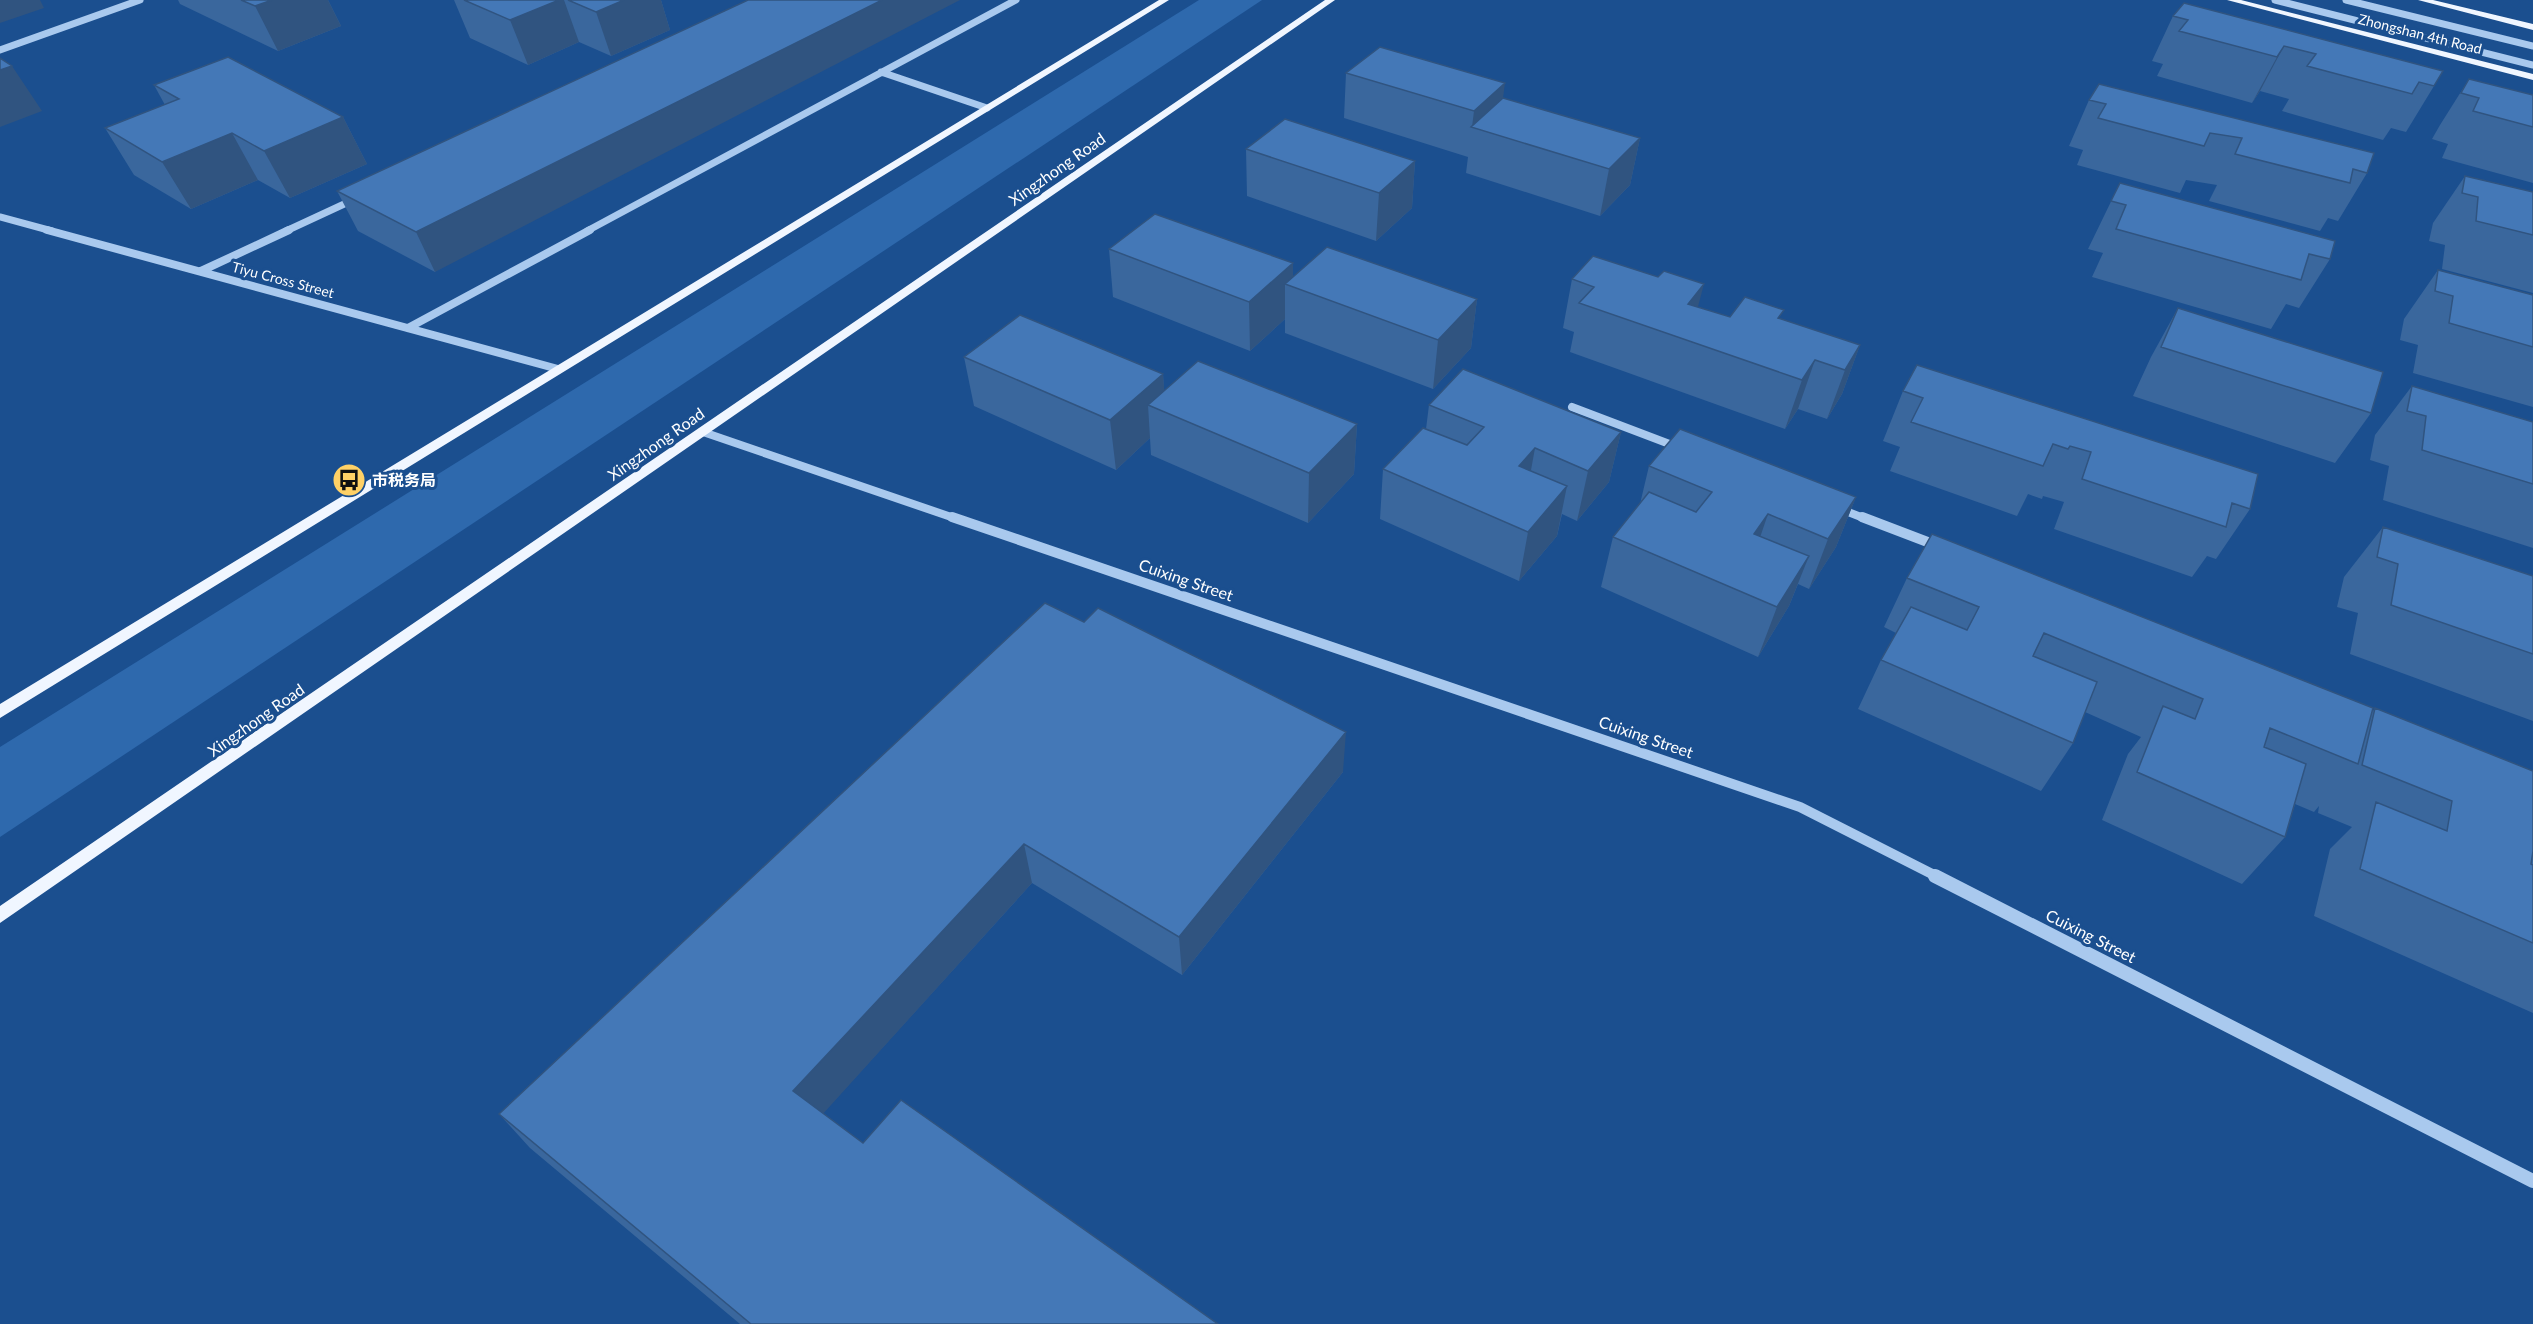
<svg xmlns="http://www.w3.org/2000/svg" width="2533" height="1324" viewBox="0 0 2533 1324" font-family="Lato,'Noto Sans SC',sans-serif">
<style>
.green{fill:#2e69ad}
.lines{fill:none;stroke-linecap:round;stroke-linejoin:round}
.minor-far3{stroke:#a9c9ee;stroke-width:7}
.minor-far2{stroke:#a9c9ee;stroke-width:8}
.minor-far1{stroke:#a9c9ee;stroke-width:10}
.minor{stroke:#a9c9ee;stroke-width:14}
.major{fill:#f0f6ff;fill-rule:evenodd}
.wall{fill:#3a679d}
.shaded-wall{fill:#305480}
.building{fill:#4478b7;stroke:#305480;stroke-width:1.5}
.labels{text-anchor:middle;stroke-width:6;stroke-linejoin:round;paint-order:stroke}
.far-street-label{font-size:14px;fill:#fff;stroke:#1b4f8f}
.street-label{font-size:16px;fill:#fff;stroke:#1b4f8f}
.poi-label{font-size:16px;font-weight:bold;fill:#fff;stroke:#1b4f8f;text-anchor:start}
</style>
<rect width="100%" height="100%" fill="#1b4f8f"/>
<!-- green -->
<path class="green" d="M1199 0H1262L0 837V747Z"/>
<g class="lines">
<!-- minor-far3 -->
<path class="minor-far3" d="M2275 0 2533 65
M2346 0 2533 46
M0 50 140 0
M881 72 987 108
M0 217 52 231
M286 231 355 199
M587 231 1016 0"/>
<!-- minor-far2 -->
<path class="minor-far2" d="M47 230 558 369
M201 271 289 230
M408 328 590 230
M1572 407 1680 448
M703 432 957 519
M1838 508 1866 519"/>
<!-- minor-far1 -->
<path class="minor-far1" d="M952 517 1800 807 1938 877
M1862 517 1938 546"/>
<!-- minor -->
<path class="minor" d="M1935 876 2533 1181"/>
<!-- major -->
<path class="major" d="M1159 0H1169L0 718V704Z
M1325 0H1335L0 923V906Z
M2227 0H2241L2533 74V80Z
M2418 0H2433L2533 24V30Z"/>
</g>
<!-- wall -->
<path class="wall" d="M178 0H328L341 26 278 51 180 4Z
M454 0H661L670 30 611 56 579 42 528 65 470 38Z
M748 0 435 272 358 231 337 191Z
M2173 16 2434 86 2406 132 2391 128 2383 140 2282 111 2289 99 2260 91 2252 103 2157 76 2163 64 2152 61Z
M1346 73 1503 98 1640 138 1630 185 1600 216 1466 173 1468 157 1344 118Z
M2469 79 2533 95V183L2442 158 2448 144 2432 139 2440 125Z
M2099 84 2367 173 2338 221 2328 218 2320 231 2209 201 2217 185 2186 180 2180 193 2077 165 2083 150 2069 146 2089 100Z
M154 85 343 117 367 164 290 198 258 180 191 209 134 175 105 128 165 105Z
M1246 149 1415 161 1412 208 1376 241 1247 196Z
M2465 176 2533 192V293L2442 269 2445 245 2429 241 2433 223Z
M2120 183 2330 259 2299 308 2286 304 2271 329 2092 277 2103 253 2088 249Z
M1109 249 1293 263V277L1477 299 1471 348 1433 389 1285 333V319L1250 351 1113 297Z
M2438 270 2533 295V407L2413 373 2418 345 2400 340 2404 319Z
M1572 279 1698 307 1730 317 1781 319 1860 345 1842 394 1827 419 1798 409 1785 429 1570 352 1574 332 1563 328Z
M2178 308 2371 413 2335 463 2133 396 2151 357Z
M964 357 1163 374 1164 391 1357 424 1354 474 1308 523 1151 455 1150 438 1116 470 974 406Z
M2412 386 2533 422V548L2383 500 2389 466 2370 460 2375 435Z
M1903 391 2258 474 2250 509 2216 559 2207 556 2192 577 2054 529 2064 502 2043 496 2042 499 2028 494 2017 516 1890 471 1900 447 1883 441Z
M1429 405 1621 432 1609 482 1577 521 1562 514 1557 536 1519 581 1380 519 1383 469 1426 429Z
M1649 466 1856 497 1836 547 1809 589 1798 584 1789 606 1758 657 1601 587 1613 537 1640 504Z
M2383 527 2533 576V721L2350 654 2358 613 2337 607 2344 577Z
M1907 578 2373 711 2375 708 2533 771V1013L2314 916 2330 849 2352 827 2318 813 2319 806 2314 812 2295 804 2285 837 2242 884 2102 820 2128 754 2141 737 2085 712 2073 743 2041 791 1858 709 1881 660 1896 633 1884 627Z
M1084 622 1343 772 1182 975 1032 883 823 1113 863 1143 1218 1324H740L530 1148 499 1114Z"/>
<!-- shaded-wall -->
<path class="shaded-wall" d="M0 0H40L44 8 0 23Z
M272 0H328L341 26 278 51 255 6Z
M559 0H564L579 42 528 65 510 20Z
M624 0H661L670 30 611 56 596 12Z
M882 0H960L435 272 416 232Z
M2284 46 2260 91 2252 103 2277 57Z
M12 66 42 111 0 127V70Z
M1505 83 1499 129 1472 127 1474 111Z
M343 117 367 164 290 198 264 151Z
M232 133 258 180 191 209 162 162Z
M1640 138 1630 185 1600 216 1609 169Z
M1415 161 1412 208 1376 241 1379 193Z
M1293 263V286L1285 284V319L1250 351 1249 302Z
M1704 284 1691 333 1688 304Z
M1477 299 1471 348 1433 389 1438 340Z
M1860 345 1842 394 1827 419 1845 370Z
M1815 360 1798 409 1785 429 1802 380Z
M1163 374 1166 413 1148 405 1150 438 1116 470 1110 420Z
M1357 424 1354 474 1308 523 1309 473Z
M1621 432 1609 482 1577 521 1588 471Z
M1535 448 1526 498 1519 466Z
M1567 486 1557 536 1519 581 1528 532Z
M1856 497 1836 547 1809 589 1828 539Z
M1768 514 1751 564 1754 534Z
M1809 556 1789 606 1758 657 1777 607Z
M1346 732 1343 772 1182 975 1179 937Z
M1024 844 1032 883 812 1126 793 1091Z"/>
<!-- building -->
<path class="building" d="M241 0H272L255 6Z
M464 0H559L510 20Z
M568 0H624L596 12Z
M748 0H882L416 232 337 191Z
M2184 3 2443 71 2434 86 2419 82 2412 94 2307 66 2316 54 2284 46 2277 57 2179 31 2188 20 2173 16Z
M1380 47 1505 83 1474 111 1346 73Z
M228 57 343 117 264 151 232 133 162 162 105 128 179 99 154 85Z
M0 58 12 66 0 70Z
M2469 79 2533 95V127L2473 111 2479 98 2461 93Z
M2099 84 2374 153 2367 173 2353 169 2350 183 2235 154 2242 138 2210 133 2204 146 2098 118 2106 104 2089 100Z
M1503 98 1640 138 1609 169 1471 127Z
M1285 119 1415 161 1379 193 1246 149Z
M2465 176 2533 192V235L2476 221 2478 197 2462 193Z
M2120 183 2335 241 2330 259 2309 254 2301 280 2116 229 2126 205 2111 201Z
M1155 214 1293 263 1249 302 1109 249Z
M1327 247 1477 299 1438 340 1285 284Z
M1593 256 1658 277 1664 271 1704 284 1688 304 1730 317 1745 297 1784 310 1778 318 1860 345 1845 370 1815 360 1802 380 1579 303 1594 287 1572 279Z
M2438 270 2533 295V347L2449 323 2453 296 2435 291Z
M2178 308 2383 372 2371 413 2161 347Z
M1020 315 1163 374 1110 420 964 357Z
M1198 361 1357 424 1309 473 1148 405Z
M1917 365 2258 474 2250 509 2232 503 2226 527 2082 479 2091 452 2070 446 2068 449 2053 444 2043 466 1911 422 1923 398 1903 391Z
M1463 369 1621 432 1588 471 1535 448 1519 466 1567 486 1528 532 1383 469 1423 428 1467 445 1484 427 1429 405Z
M2412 386 2533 422V484L2422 450 2426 416 2407 411Z
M1680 429 1856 497 1828 539 1768 514 1754 534 1809 556 1777 607 1613 537 1649 492 1696 512 1712 492 1649 466Z
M2383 527 2533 576V654L2391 605 2398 564 2377 557Z
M1932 534 2373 708 2358 764 2270 728 2264 747 2306 764 2285 837 2137 772 2163 706 2195 719 2203 699 2044 633 2033 656 2097 682 2073 743 1881 660 1911 607 1967 630 1979 607 1907 578Z
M1045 603 1084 622 1098 608 1346 732 1179 937 1024 844 793 1091 863 1143 901 1100 1218 1324H751L499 1114Z
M2375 708 2533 771V851L2531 864 2533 865V943L2360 869 2376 802 2447 831 2452 801 2362 765Z"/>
<!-- icons -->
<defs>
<g id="bus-disc" transform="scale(1.725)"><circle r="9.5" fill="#ffd166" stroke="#1b4f8f"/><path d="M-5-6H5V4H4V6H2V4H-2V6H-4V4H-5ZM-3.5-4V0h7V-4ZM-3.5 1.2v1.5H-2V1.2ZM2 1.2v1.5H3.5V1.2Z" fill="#111"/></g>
</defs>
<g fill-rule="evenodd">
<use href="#bus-disc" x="349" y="480"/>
</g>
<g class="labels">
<!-- far-street labels -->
<g class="far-street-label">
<text transform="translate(2420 34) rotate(14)" y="5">Zhongshan 4th Road</text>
<text transform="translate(283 280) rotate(15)" y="5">Tiyu Cross Street</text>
</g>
<!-- street labels -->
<g class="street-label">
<text transform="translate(1057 169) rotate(-35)" y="6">Xingzhong Road</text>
<text transform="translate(656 444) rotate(-35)" y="6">Xingzhong Road</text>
<text transform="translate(1186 580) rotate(19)" y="6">Cuixing Street</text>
<text transform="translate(256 720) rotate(-35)" y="6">Xingzhong Road</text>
<text transform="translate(1646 737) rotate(19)" y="6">Cuixing Street</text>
<text transform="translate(2091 936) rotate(27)" y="6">Cuixing Street</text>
</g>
<!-- poi labels -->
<g class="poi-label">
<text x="372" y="486">市税务局</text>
</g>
</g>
</svg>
